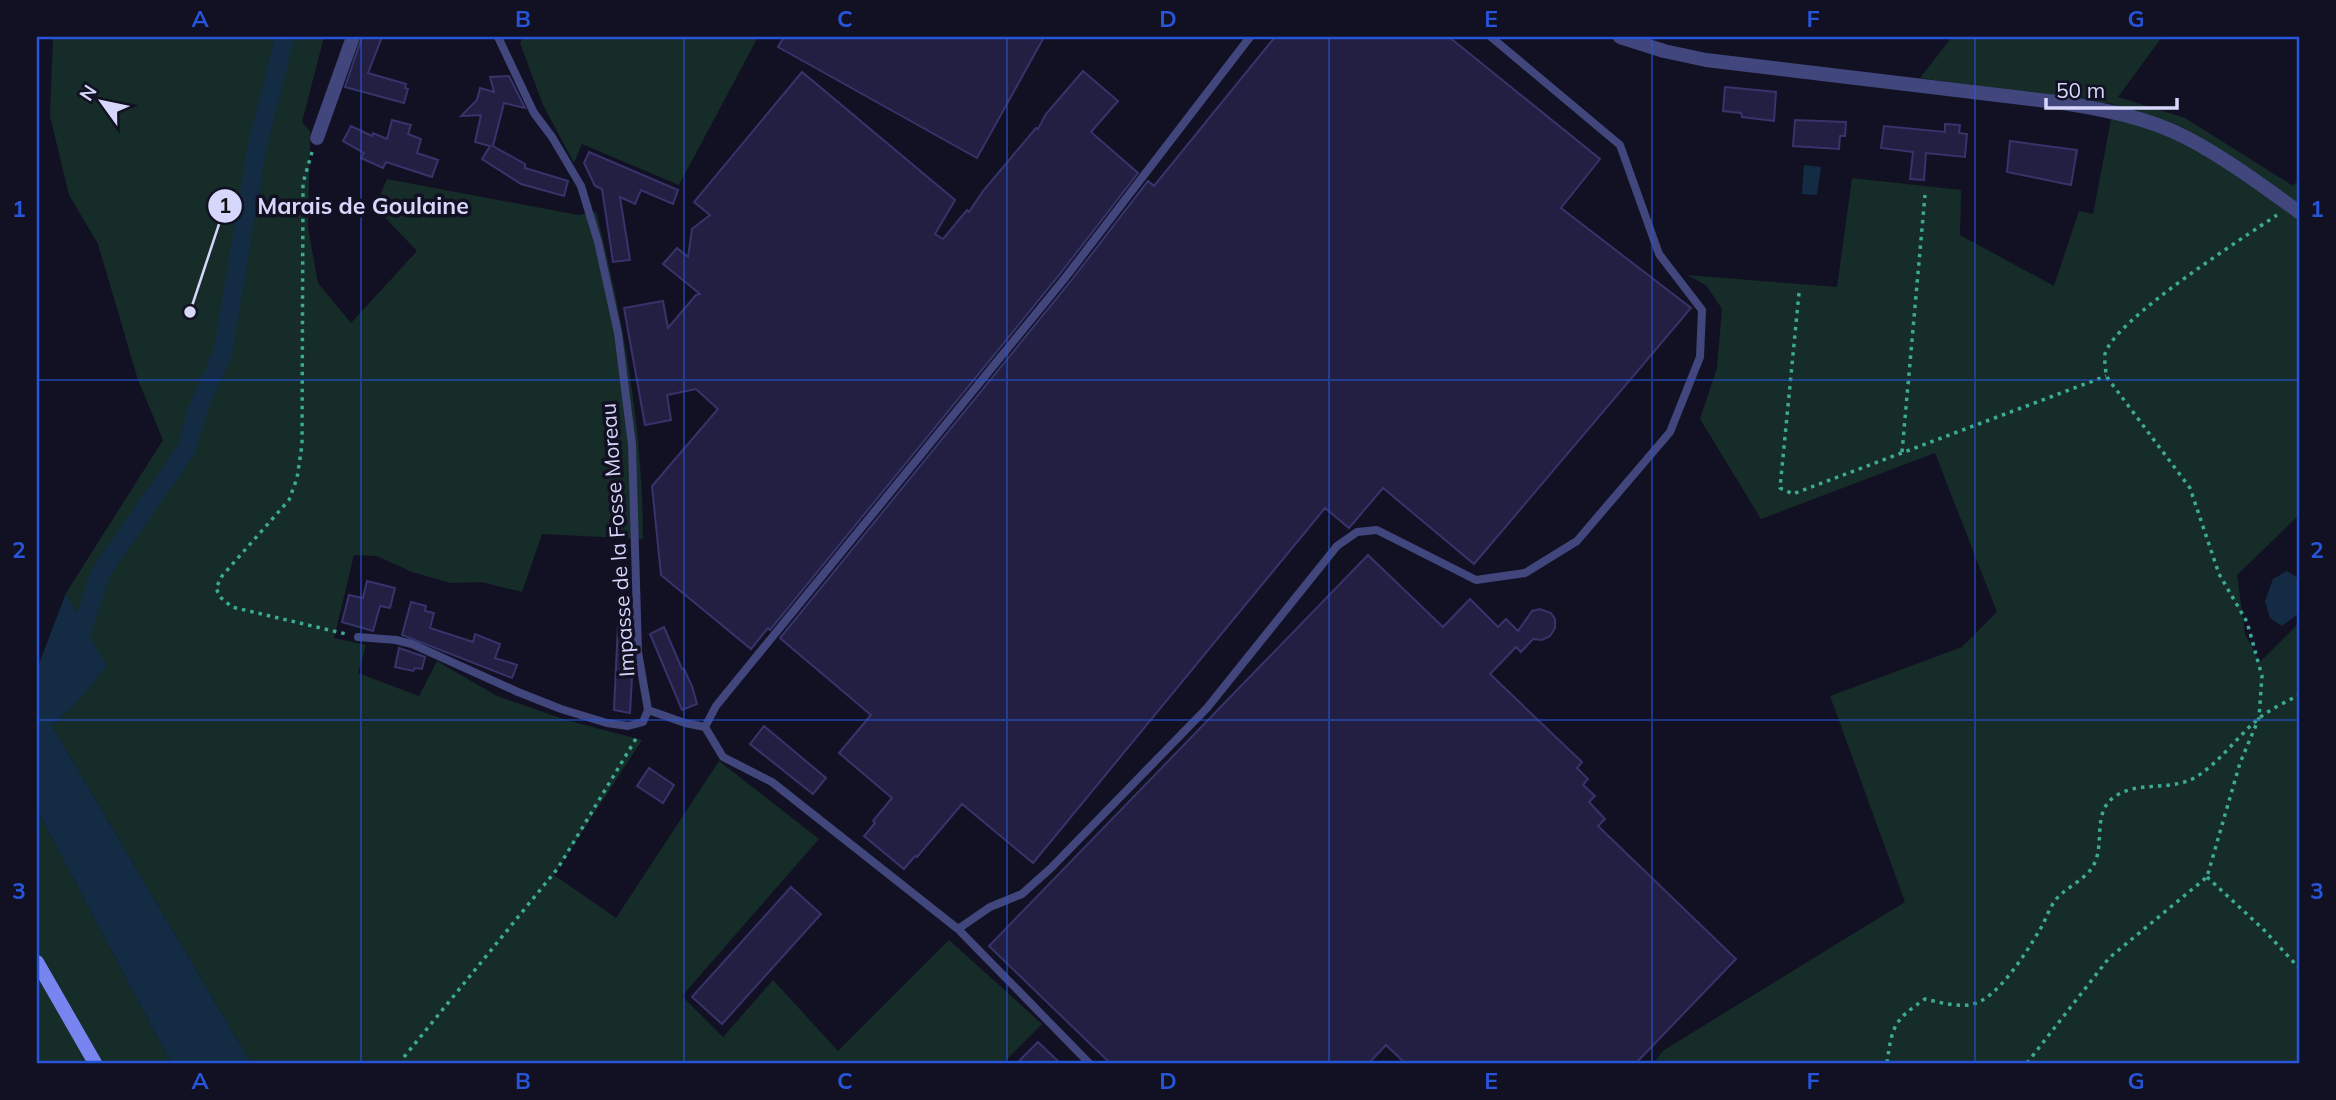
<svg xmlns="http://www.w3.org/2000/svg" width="2336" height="1100" viewBox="0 0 2336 1100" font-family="Mulish,sans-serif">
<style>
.green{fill:#152c28}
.water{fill:#132c44}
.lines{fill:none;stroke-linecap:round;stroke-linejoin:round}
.canal{stroke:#132c44;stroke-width:19}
.building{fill:#221f42;stroke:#37336b;stroke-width:2}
.path{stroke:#3caa95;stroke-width:3.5;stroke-dasharray:3.5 5;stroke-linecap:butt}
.service{stroke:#41467d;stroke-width:8}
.minor{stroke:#41467d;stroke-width:14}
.tertiary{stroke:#41467d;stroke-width:14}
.secondary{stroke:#7884f0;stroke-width:14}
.grid{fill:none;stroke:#2655da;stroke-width:2;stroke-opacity:0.55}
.labels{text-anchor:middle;stroke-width:7;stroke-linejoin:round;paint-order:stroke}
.street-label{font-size:21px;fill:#d7d7fb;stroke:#121123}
.leader{fill:none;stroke:#d7d7fb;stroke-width:2.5}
.callout-dot{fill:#d7d7fb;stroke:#121123;stroke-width:2.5}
.mark-label{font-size:21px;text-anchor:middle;font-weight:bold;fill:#111}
.callout-label{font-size:23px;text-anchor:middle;font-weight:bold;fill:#d7d7fb;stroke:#121123;stroke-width:7;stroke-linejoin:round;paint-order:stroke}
.neatline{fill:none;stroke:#2655da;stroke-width:2.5}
.grid-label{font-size:23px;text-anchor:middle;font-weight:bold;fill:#2655da}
</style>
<rect width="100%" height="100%" fill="#121123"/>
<!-- green -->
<path class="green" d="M53 37H324L302 122 310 131 308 228 318 283 351 323 417 251 375 207 387 179 578 215 596 212C623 318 643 429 643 539L542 534 522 592 481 582 450 583 412 572 377 556 354 555 334 638 366 645 358 673 419 696 437 661 497 696 566 720 642 740 554 875 616 918 719 761 819 839 682 996 723 1037 773 980 838 1051 949 940 1042 1024 1003 1063H251L52 726 79 700 106 666 66 593 163 440 138 380 98 244 69 195 50 116Z
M523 37H758L679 185 582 144 574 163 543 105 520 43Z
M1952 37H2162L2118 97 2185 118 2293 186 2299 180V515L2237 575 2245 634 2260 662 2299 623V1063H1653L1664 1050 1905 902 1830 696 1962 647 1997 612 1935 453 1761 519 1700 419 1717 368 1722 309 1706 285 1687 275 1837 287 1852 178 1961 190 1960 235 2054 286 2079 211 2093 214 2114 104 1920 78Z
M37 810 171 1063H37Z"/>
<!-- water -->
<path class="water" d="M1804 165 1821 167 1817 195 1802 194Z
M2287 571 2299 579V613L2282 626 2270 618 2265 601 2273 579Z
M66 593 107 666 79 700 52 726 251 1063H171L37 810V669Z"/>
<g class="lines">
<!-- canal -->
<path class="canal" d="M76 647 101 572 186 450 198 409 223 352 257 147 285 37"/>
</g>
<!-- building -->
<path class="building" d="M362 37H382L368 73 406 84 405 88 408 89 404 103 345 87Z
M784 37H1044L977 158 778 47Z
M1275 37H1449L1600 159 1561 208 1691 308 1474 564 1383 488 1349 528 1325 508 1033 863 962 804 917 857 915 856 904 869 864 836 875 823 873 821 892 798 839 753 871 715 780 638 1070 282 1148 181 1154 186Z
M1083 71 1118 101 1091 132 1138 173 1060 274 770 630 768 628 751 649 661 575 652 486 718 409 696 389 667 395 671 420 645 425 624 308 663 301 668 328 696 295 700 294 663 264 677 248 688 257 692 229 710 215 694 202 802 72 955 200 935 234 943 239 967 210 969 212 983 191 1036 128 1038 129 1046 114Z
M509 76 525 108 504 103 493 146 525 164V168L568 181 564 196 521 184 482 159 490 146 475 142 481 115 461 116 477 100 480 88 494 92 490 77Z
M1725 87 1776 92 1774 121 1742 117 1741 113 1723 111Z
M392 120 411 125 408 134 421 139 417 153 438 160 432 177 386 162 383 168 361 158 364 153 343 141 351 126 372 136 373 133 387 139Z
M1795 120 1846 122 1845 136H1840L1839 149 1793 146Z
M1945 124 1960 125 1959 133 1967 134 1965 157 1926 153 1924 180 1910 179 1913 152 1881 148 1884 126 1945 132Z
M2010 141 2077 150 2071 185 2007 172Z
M589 152 678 190 673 204 641 190 635 204 620 197 630 260 613 262 602 189 595 186 584 163Z
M1368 555 1443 627 1470 599 1498 627 1506 619 1518 631 1532 611 1540 609 1551 613 1555 619V628L1550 636 1542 640 1533 639 1521 652 1516 647 1490 674 1582 762 1577 768 1588 779 1583 785 1595 796 1589 802 1605 819 1598 826 1736 959 1636 1063H1405L1386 1045 1369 1063H1110L989 946Z
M367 581 395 588 390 608 380 606 373 631 342 622 349 595 363 598Z
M411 602 426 606 425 611 434 613 430 628 473 642 475 634 500 644 495 658 517 665 512 678 402 635Z
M618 624 631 625 633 659 630 713 614 710Z
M664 627 682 669H684L692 686 697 704 682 710 650 634Z
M399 648 425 657 422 669 415 668 413 671 395 667Z
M764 726 826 778 813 794 750 744Z
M649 768 674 785 663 803 637 786Z
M791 887 821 914 722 1024 692 997Z
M1038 1042 1060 1063H1017Z"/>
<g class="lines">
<!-- path -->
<path class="path" d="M312 152 303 183 302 445 297 478 289 500 222 576 216 588 220 597 232 607 346 634
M1799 293 1780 488 1793 494 2106 376
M1902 452 1925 195
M2207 877 2263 929 2299 968
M404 1057 558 868 637 737
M1887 1063C1892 1026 1894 1020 1925 999 1939 1002 1958 1008 1973 1004 1998 998 2026 953 2039 931 2045 922 2048 911 2054 902 2064 887 2088 880 2095 862 2104 842 2093 812 2114 797 2138 780 2171 792 2196 777 2220 762 2237 737 2258 719 2270 709 2286 702 2299 695
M2027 1063 2109 958 2207 877 2240 763 2259 718 2262 676 2247 622 2219 574 2190 488 2106 376C2106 370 2104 360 2105 354 2114 320 2243 238 2277 215"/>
<!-- service -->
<path class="service" d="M358 637 396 640 412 644 518 692 561 709 607 723 628 726 643 722 648 710 638 652 632 445 618 333 598 242 581 186 552 137 534 113 498 37
M648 710 685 723 705 727 723 757 772 782 958 929 1089 1063
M705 727 716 706 1065 278 1250 37
M958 929 990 907 1022 894 1051 868 1207 708 1337 546 1357 532 1377 530 1476 580 1525 573 1577 541 1670 432 1700 357 1702 310 1659 254 1620 145 1491 37"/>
<!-- minor -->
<path class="minor" d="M317 138 353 37"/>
<!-- tertiary -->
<path class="tertiary" d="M1620 37 1664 51 1706 60 2064 103C2106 110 2149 118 2187 138 2227 159 2263 186 2299 212"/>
<!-- secondary -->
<path class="secondary" d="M37 962 95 1063"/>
</g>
<!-- grid -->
<path class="grid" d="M361 37V1063M684 37V1063M1007 37V1063M1329 37V1063M1652 37V1063M1975 37V1063M37 380H2299M37 720H2299"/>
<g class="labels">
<!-- street labels -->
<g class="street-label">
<text transform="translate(618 540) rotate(-94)" y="7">Impasse de la Fosse Moreau</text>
</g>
</g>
<!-- callouts -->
<path class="leader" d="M190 312L225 206"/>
<g class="callout-dot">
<circle cx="190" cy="312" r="7"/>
<circle cx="225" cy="206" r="18"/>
</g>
<g class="mark-label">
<text x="225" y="213">1</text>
</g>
<g class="callout-label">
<text x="363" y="214">Marais de Goulaine</text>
</g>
<!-- border -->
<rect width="2336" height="1100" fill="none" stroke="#121123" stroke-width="77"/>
<!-- north arrow -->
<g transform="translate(102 102) rotate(303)" stroke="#121123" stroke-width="5" paint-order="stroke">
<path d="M0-5L12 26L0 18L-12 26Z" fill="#d7d7fb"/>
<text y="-10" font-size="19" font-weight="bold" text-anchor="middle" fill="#d7d7fb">N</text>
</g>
<!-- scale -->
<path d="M2046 98v10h131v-10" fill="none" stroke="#d7d7fb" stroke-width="3.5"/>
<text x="2056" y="98" font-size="21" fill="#d7d7fb" stroke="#121123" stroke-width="5" paint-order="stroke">50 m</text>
<rect x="38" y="38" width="2260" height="1024" class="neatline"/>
<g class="grid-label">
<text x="200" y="27">A</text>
<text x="523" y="27">B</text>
<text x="845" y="27">C</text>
<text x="1168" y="27">D</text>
<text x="1491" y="27">E</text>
<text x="1813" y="27">F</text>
<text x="2136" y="27">G</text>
<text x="19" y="217">1</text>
<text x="2317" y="217">1</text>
<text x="19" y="558">2</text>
<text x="2317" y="558">2</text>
<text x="19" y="899">3</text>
<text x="2317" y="899">3</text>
<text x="200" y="1089">A</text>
<text x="523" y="1089">B</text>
<text x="845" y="1089">C</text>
<text x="1168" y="1089">D</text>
<text x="1491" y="1089">E</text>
<text x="1813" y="1089">F</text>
<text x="2136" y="1089">G</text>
</g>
</svg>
